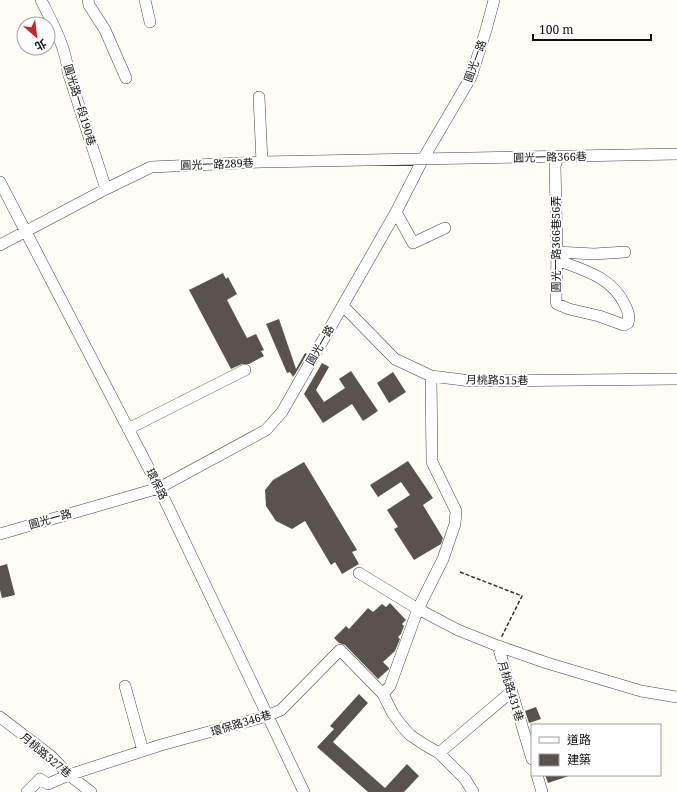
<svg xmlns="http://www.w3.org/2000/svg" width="677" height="792" viewBox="0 0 677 792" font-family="'Noto Serif','Noto Sans TC',serif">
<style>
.building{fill:#5a524d}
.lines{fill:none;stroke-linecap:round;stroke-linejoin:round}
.minor-casing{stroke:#444;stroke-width:12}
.path{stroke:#333;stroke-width:1.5;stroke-dasharray:4 2;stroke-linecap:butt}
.minor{stroke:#fff;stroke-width:11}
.labels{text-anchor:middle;stroke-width:4;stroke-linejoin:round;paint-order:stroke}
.street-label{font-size:11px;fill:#111;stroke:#fff}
</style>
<rect width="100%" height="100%" fill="#fffdf5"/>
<!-- building -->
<path class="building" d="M223 273 226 279 228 277 237 294 227 300 247 338 256 334 264 350 261 351 264 356 249 364H242L231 369 189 290Z
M279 319 296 369 305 353 307 354 294 376V375L293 377 290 372 287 373 266 324Z
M322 363 329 367 316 390 324 402 345 388 339 379 351 371 378 411 363 421 352 404 323 423 304 394Z
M393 372 406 392 389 403 377 383Z
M408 461 433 498 423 505 443 538 441 544 414 560 394 529 398 527 387 510 410 495 401 482 378 497 370 485Z
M304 462 357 550 352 552 359 564 342 574 335 562 331 565 305 521 292 529 276 521 266 506 265 490 273 480Z
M7 564 15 595 2 598 0 590V566Z
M390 603 406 620 402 624 404 626 401 634 398 637 400 639 395 651 383 662 389 668V669L378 679 345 645 339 643 334 638 346 626 349 629 368 608 373 612 382 604 386 607Z
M359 694 368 703 333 742 385 788 407 764 419 776 404 792H368L317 747 334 729 330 726Z
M536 707 541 719 529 723 525 711Z
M545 775H569V776L548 783Z"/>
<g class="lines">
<!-- minor casing -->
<g class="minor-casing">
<path id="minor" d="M41 0C52 22 66 47 68 72L106 189
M88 0 89 5 105 30 126 78
M145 0 150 22
M259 97 262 162
M0 182 159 488 304 792
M396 212 413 243 445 228
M0 245 106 189 151 167 262 162 677 154
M557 252 594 254 625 252
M557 260C584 270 612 277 625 305 628 311 630 316 628 323L624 325 599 316 569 309 557 304 556 302 557 252 555 166 558 157
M343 306 395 359 431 376 471 381 677 379
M128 429 245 370
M0 534 159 488 266 430 282 412 396 212 423 159 471 77 486 30 494 0
M359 573 418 609 458 630 498 646 547 663 641 691 677 697
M498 646 532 759
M125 686 143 751
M383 694 390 686 418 609 443 559 455 524 456 511 432 462 431 376
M0 717 51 756 69 775 91 792
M439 753 511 692
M537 775 542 792
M27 792 40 779 48 784 69 775 161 745 267 716 281 710 340 650 383 694 393 714 402 726 410 735 425 745 439 753 465 779 473 792"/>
</g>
<!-- path -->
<path class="path" d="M460 572 522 596 501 638"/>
<!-- minor -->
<use href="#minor" class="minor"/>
</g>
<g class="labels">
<!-- street labels -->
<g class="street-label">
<text transform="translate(475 61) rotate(-70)" y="4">圓光一路</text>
<text transform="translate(80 105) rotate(73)" y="4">圓光路一段190巷</text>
<text transform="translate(550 157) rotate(-1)" y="4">圓光一路366巷</text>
<text transform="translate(217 164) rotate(-2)" y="4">圓光一路289巷</text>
<text transform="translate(556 244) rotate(-90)" y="4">圓光一路366巷56弄</text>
<text transform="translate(320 345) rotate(-60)" y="4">圓光一路</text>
<text transform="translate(497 380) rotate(1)" y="4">月桃路515巷</text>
<text transform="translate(157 484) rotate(63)" y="4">環保路</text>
<text transform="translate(50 519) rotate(-16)" y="4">圓光一路</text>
<text transform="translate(511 691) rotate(73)" y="4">月桃路431巷</text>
<text transform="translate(241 723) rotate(-17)" y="4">環保路346巷</text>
<text transform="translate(46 755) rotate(40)" y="4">月桃路327巷</text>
</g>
</g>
<!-- legend -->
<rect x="531" y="724" width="130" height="52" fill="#ffffff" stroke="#a0a0a0"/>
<rect x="539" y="737" width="20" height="6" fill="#ffffff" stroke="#a0a0a0"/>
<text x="567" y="744" font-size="12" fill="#111111">道路</text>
<rect x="539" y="754" width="20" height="12" fill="#5a524d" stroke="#a0a0a0"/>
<text x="567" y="764" font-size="12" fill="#111111">建築</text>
<!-- north arrow -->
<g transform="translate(36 36) rotate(152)"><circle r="19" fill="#ffffff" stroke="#a0a0a0"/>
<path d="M0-3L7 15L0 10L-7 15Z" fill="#c4262e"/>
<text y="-6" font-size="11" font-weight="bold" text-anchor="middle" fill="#111111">北</text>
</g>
<!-- scale -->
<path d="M533 34v6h118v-6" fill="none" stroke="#111111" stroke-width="2"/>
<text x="539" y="34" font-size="12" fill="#111111" stroke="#ffffff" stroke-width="3" paint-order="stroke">100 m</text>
</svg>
